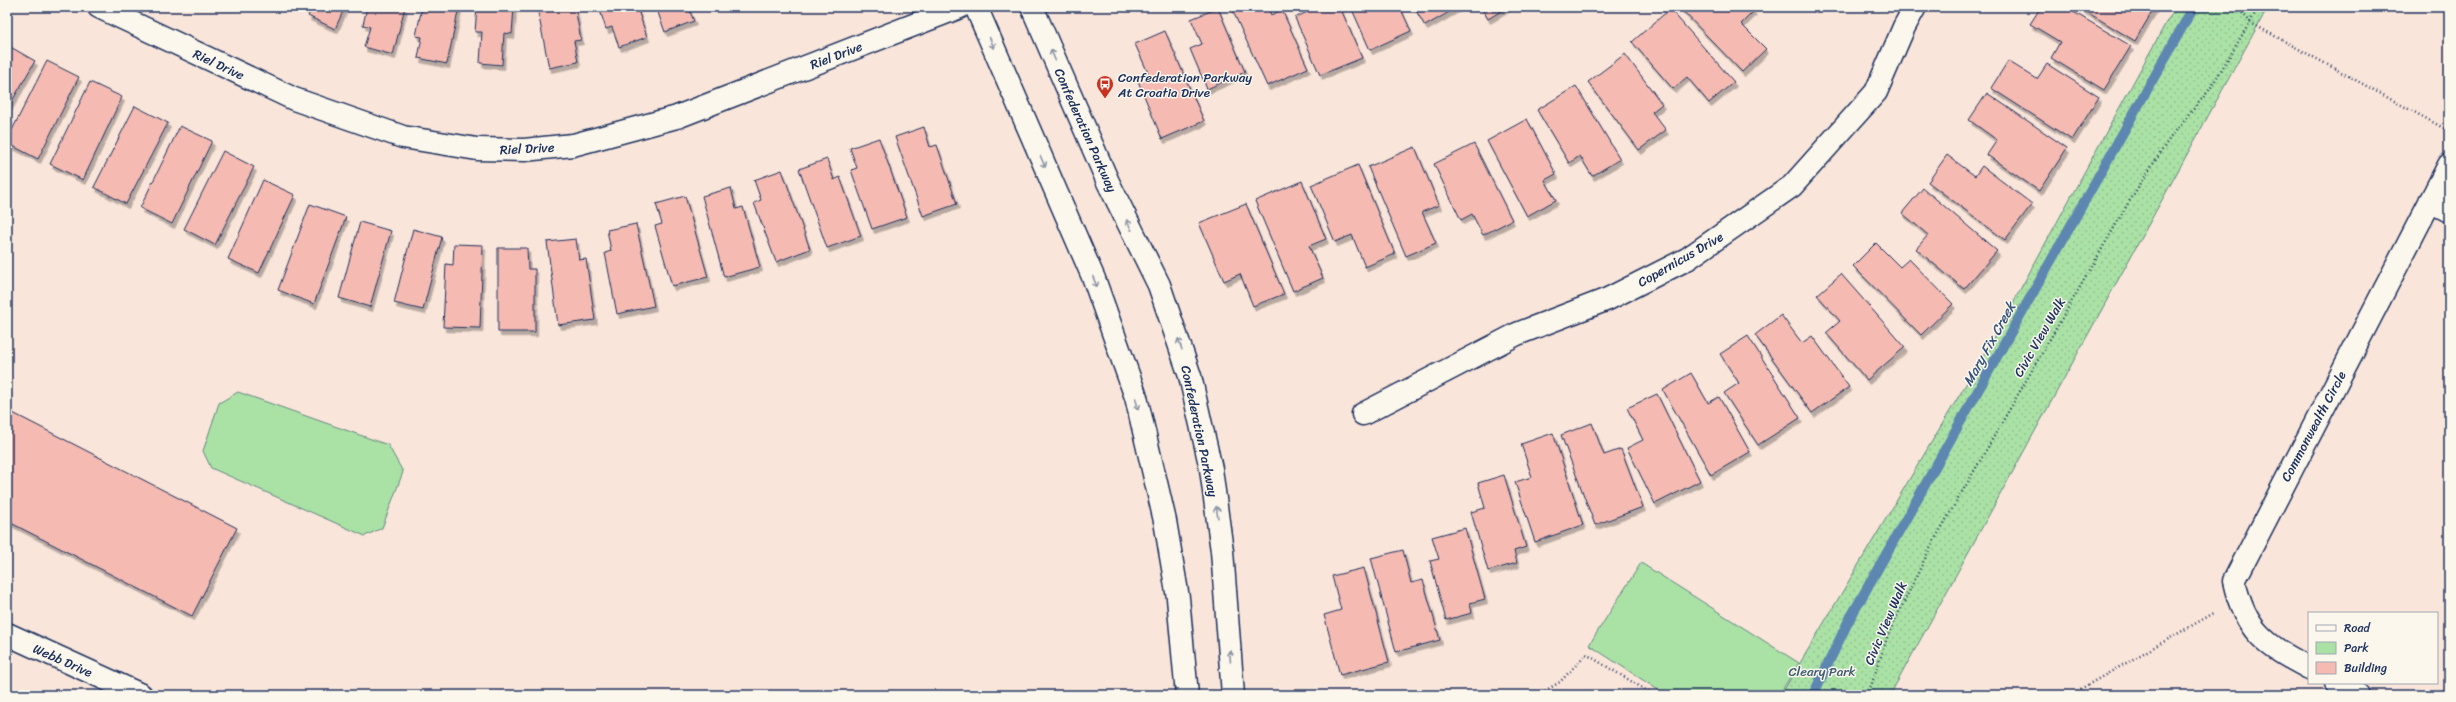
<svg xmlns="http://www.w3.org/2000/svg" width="2456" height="702" viewBox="0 0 2456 702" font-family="Sriracha,sans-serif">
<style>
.green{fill:url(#green-dots);stroke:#628882}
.pitch{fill:#aae1a5;stroke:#628882}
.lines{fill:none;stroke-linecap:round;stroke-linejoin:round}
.stream{stroke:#5d87b1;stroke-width:10}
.building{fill:#f5bab1;stroke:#1b2f5e;filter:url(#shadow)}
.minor-casing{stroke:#1b2f5e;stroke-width:25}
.tertiary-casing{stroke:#1b2f5e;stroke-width:25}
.path{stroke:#1b2f5e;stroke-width:2.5;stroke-dasharray:1 3;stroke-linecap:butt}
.minor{stroke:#fbf7ec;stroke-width:22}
.tertiary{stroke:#fbf7ec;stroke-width:22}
.oneway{stroke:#8b93a5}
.labels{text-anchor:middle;stroke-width:3;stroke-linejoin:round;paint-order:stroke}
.street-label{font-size:13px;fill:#1b2f5e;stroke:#fbf7ec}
.poi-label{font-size:13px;fill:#1b2f5e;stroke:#fbf7ec;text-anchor:start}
.park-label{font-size:13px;fill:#3f5c70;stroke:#fbf7ec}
.water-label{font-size:14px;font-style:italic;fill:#365480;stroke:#fbf7ec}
</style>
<defs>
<pattern id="green-dots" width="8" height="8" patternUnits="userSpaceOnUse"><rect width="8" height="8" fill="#aae1a5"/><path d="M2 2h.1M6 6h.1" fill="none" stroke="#92c190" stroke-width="1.8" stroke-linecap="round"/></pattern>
<filter id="shadow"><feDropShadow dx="2.5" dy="4.5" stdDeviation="0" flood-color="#0004"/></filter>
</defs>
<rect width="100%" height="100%" fill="#f9e5da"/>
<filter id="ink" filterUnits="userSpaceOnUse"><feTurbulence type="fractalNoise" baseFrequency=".025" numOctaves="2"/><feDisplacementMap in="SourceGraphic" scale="8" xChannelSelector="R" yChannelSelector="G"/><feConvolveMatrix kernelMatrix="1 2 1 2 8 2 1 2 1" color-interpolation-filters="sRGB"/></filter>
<g filter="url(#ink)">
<!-- green -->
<path class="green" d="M2178 7H2268L1890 695H1781L1997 332 2168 19Z"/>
<!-- pitch -->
<path class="pitch" d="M238 392 388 445 403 472 382 528 365 536 211 468 203 451 219 403Z
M1641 563 1799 663 1779 695H1666L1589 645Z"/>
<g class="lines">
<!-- stream -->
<path class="stream" d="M1813 695 1848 622 2193 8"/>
</g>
<!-- building -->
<path class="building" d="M312 7H345L335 29 308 16Z
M367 7H405L393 55 364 47 370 27 363 25Z
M422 7H459L447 64 418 58 422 37 416 36Z
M477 7H514L512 34 504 33 502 65 480 63 482 32H475Z
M537 7H575L581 40 574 41 578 62 549 68Z
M599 7H637L647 37 619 47 612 27 606 29Z
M656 7H688L694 21 665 32Z
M1231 7H1268L1271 15 1282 10 1308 68 1267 86Z
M1304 7H1340L1362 58 1320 75 1295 18 1307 12Z
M1351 7H1400L1411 31 1370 50Z
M1414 7H1458L1425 26Z
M1481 7H1508L1488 19Z
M1679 7H1750L1754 11 1741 24 1766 49 1742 72Z
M2041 7H2065L2131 46 2104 90 2051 58 2060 42 2030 24Z
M2083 7H2155L2135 41 2082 9Z
M1218 8 1245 72 1207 89 1190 49 1202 44 1191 19Z
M1670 9 1734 82 1709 103 1687 77 1673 89 1632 42Z
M1165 31 1204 121 1162 139 1138 81 1149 75 1135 44Z
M7 45 35 61 7 110Z
M1625 54 1662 104 1652 112 1666 130 1639 150 1588 82Z
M47 61 79 77 38 159 7 143V140Z
M2008 61 2037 79 2047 64 2099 97 2072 140 1991 88Z
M90 82 122 97 83 180 50 164Z
M1576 86 1620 159 1592 176 1580 156 1569 163 1537 110Z
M1987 93 2067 148 2039 191 1987 155 1997 140 1969 120Z
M135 106 168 123 126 204 94 187Z
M1527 119 1556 174 1545 180 1556 200 1527 216 1487 141Z
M180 126 212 141 172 224 140 208Z
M924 127 930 147 937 145 957 204 923 216 895 137Z
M879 138 907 217 872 229 851 170 857 168 850 148Z
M1474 144 1512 220 1483 235 1472 214 1461 220 1434 164Z
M1415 147 1439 205 1422 212 1436 243 1406 256 1368 167Z
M223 151 254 167 215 245 184 229Z
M1947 155 1975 176 1982 166 2032 204 2005 240 1928 182Z
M827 159 834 180 840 177 861 236 827 248 799 169Z
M1358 165 1395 254 1365 267 1352 235 1335 242 1311 185Z
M782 170 810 249 776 262 754 203 761 200 754 180Z
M263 180 295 195 259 273 228 259Z
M1302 181 1326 239 1309 246 1323 278 1293 291 1255 201Z
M731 188 736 209 743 207 760 267 724 277 702 196Z
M1923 188 1997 251 1964 289 1916 249 1928 235 1902 213Z
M685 196 708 277 672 286 655 226 662 224 656 204Z
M310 204 346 217 314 304 278 290Z
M1246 204 1284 294 1253 306 1240 274 1224 281 1199 223Z
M360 222 391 231 370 307 339 298Z
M636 224 654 306 617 314 605 253 611 251 607 230Z
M413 229 442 237 423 310 394 303Z
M576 239 579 260 586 259 595 320 558 325 547 242Z
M1876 243 1900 267 1909 259 1953 304 1921 335 1853 266Z
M454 244 483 245 480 328 443 327 446 264 453 265Z
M498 248H527L528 269H535V332H498Z
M1841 274 1905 347 1867 380 1826 333 1840 321 1817 295Z
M1781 315 1802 343 1812 336 1849 387 1812 413 1755 335Z
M1748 336 1800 418 1758 445 1724 393 1739 383 1720 354Z
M1691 373 1708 403 1719 397 1750 452 1711 475 1663 390Z
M1657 394 1700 481 1655 504 1627 448 1643 440 1627 408Z
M7 410 237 528 192 616 7 521Z
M1592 423 1604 455 1621 449 1643 507 1595 525 1561 435Z
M1553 433 1583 525 1535 542 1515 482 1532 477 1521 444Z
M1504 475 1526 547 1514 551 1517 563 1488 571 1471 512 1485 508 1478 483Z
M1465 528 1485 599 1470 603 1472 613 1446 620 1430 561 1439 559 1432 537Z
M1403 550 1411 583 1423 580 1440 640 1396 652 1371 558Z
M1364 568 1389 662 1340 675 1324 615 1341 610 1332 576Z"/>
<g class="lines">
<!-- minor casing -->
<g class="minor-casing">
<path id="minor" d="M99 7 294 99 403 137 477 149 524 150 573 145 677 117 960 7
M2430 201 2449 211
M1363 414 1517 334 1608 299 1687 259 1792 186 1876 92 1904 27 1915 7
M7 634 141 695
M2309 668C2265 645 2245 631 2234 581L2449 165
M2336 683 2358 695"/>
</g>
<!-- tertiary casing -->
<g class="tertiary-casing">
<path id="tertiary" d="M976 7 1094 279 1136 397 1165 521 1178 598 1187 695
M1032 7 1108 182 1159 285 1190 376 1211 469 1222 551 1233 695"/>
</g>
<!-- path -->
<path class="path" d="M2237 7 2251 23 2449 131
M1538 695 1560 682 1586 654 1654 695
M1868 695 1888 635 1931 546 2130 200 2170 138 2210 89 2259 7
M2070 695 2214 613"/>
<!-- minor -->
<use href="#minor" class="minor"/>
<!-- tertiary -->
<use href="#tertiary" class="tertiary"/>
</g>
<!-- one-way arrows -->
<defs><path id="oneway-shaft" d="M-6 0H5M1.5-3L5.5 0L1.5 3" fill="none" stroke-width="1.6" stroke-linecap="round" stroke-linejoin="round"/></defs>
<g class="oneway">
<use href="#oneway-shaft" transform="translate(992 43) rotate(67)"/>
<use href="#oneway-shaft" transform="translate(1053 55) rotate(-113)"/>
<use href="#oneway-shaft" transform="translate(1043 162) rotate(66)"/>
<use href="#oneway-shaft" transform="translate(1129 225) rotate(-116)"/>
<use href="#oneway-shaft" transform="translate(1095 282) rotate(69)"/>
<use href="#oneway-shaft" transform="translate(1180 344) rotate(-109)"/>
<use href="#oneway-shaft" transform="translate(1137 404) rotate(77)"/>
<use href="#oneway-shaft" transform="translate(1217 512) rotate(-98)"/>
<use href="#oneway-shaft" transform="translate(1230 656) rotate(-94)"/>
</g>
</g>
<!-- icons -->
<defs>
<g id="bus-pin" transform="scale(0.9)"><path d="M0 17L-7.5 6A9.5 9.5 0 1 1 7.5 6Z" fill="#c8321e" stroke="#fbf7ec"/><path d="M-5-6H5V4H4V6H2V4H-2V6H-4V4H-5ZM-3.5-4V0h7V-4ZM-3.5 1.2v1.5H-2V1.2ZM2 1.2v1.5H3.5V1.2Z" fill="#fff"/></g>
</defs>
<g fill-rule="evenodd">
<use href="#bus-pin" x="1105" y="84"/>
</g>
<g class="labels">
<!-- street labels -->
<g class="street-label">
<text transform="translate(836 55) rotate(-21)" y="5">Riel Drive</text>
<text transform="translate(219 64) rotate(25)" y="5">Riel Drive</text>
<text transform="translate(1086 130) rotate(66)" y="5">Confederation Parkway</text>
<text transform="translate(527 148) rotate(-3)" y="5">Riel Drive</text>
<text transform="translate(1680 259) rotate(-30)" y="5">Copernicus Drive</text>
<text transform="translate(2039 337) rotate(-60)" y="5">Civic View Walk</text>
<text transform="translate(2313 426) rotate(-62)" y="5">Commonwealth Circle</text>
<text transform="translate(1200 431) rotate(78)" y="5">Confederation Parkway</text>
<text transform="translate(1885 623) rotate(-67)" y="5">Civic View Walk</text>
<text transform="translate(63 660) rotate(24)" y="5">Webb Drive</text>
</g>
<!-- poi labels -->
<g class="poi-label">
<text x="1118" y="82">Confederation Parkway<tspan x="1118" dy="15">At Croatia Drive</tspan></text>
</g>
<!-- park labels -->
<g class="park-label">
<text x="1822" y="676">Cleary Park</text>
</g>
<!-- water labels -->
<g class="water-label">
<text transform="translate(1989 344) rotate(-61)" y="5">Mary Fix Creek</text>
</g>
</g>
<!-- margin -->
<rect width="2456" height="702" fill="none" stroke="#fbf7ec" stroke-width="24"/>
<rect x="12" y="12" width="2432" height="678" fill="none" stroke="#1b2f5e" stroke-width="1.5" filter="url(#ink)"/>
<!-- legend -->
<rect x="2308" y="612" width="130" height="72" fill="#fbf7ec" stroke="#a1a7b3"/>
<rect x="2316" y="625" width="20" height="6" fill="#fbf7ec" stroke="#a1a7b3"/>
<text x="2344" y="632" font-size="12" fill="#1b2f5e">Road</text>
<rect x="2316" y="642" width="20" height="12" fill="#aae1a5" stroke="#a1a7b3"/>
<text x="2344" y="652" font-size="12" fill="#1b2f5e">Park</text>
<rect x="2316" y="662" width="20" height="12" fill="#f5bab1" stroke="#a1a7b3"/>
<text x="2344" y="672" font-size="12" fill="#1b2f5e">Building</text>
</svg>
